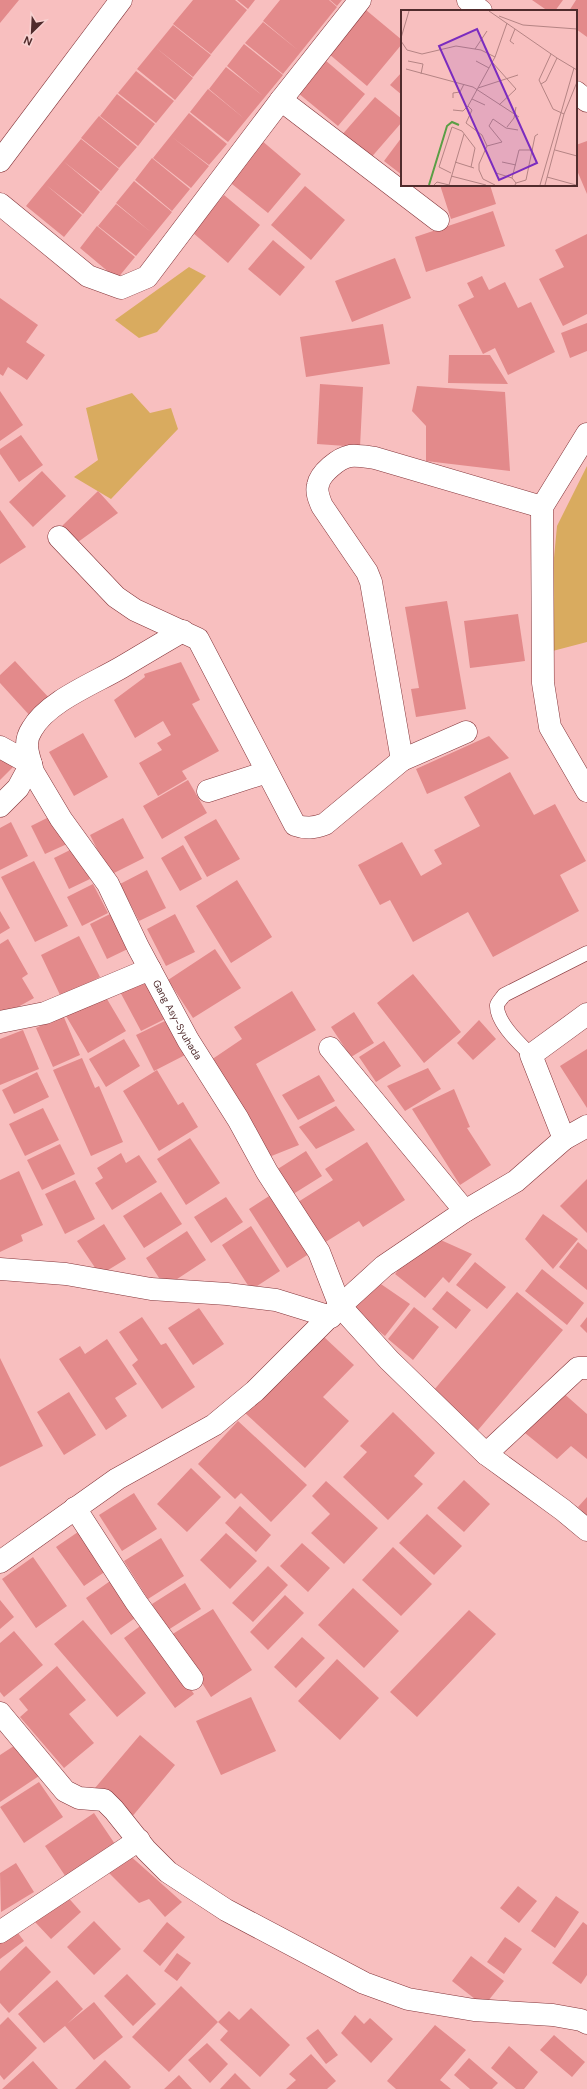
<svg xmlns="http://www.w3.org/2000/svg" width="587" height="2089" viewBox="0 0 587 2089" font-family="'DM Sans',sans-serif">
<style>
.green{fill:#d9ab5f}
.building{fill:#e38a8b}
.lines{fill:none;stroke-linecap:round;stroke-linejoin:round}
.lane-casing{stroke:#84353a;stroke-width:15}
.street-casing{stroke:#84353a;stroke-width:23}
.lane{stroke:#fff;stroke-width:14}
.street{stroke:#fff;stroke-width:22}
.labels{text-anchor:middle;stroke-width:3;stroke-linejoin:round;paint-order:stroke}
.street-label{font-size:10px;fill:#502b2c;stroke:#f8d2d1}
.inset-river{fill:none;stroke:#5a9e45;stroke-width:2}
.inset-road{fill:none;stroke:#b58484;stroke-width:1}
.view{fill:#7b2cbf;fill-opacity:0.15;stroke:#7b2cbf;stroke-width:2}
.inset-edge{fill:none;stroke:#502b2c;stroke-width:2}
</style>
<rect width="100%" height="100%" fill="#f8bfbf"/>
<!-- green -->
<path class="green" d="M189 267 206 276 157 332 139 338 115 320Z
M132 393 150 413 171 408 178 429 111 499 74 477 98 460 86 408Z
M587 466V642L545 653 557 526Z"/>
<!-- building -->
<path class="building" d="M0 0H19L0 23Z
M193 0H235L247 10 211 54 173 24Z
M237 0H255L248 9Z
M280 0H329L337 7 283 74 245 43 263 22 299 51 263 21Z
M330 0H342L337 6Z
M532 0H563L555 11H548Z
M576 0H587V37L576 29V11H569Z
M366 10 402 40V44L367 86 329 54Z
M173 25 211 55 193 77 155 47Z
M244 44 283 75 246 120 209 89 226 67 263 96 227 66Z
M155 47 193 78 175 100 137 69Z
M325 60 365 94 338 126 298 93Z
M136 71 174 101 156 123 118 93Z
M402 72V95L390 85Z
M208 89 246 120 228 142 190 112Z
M117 94 155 124 138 146 100 116Z
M375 97 402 119V122L369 160 341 136Z
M189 113 227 144 209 165 172 137 209 166 191 188 153 158Z
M99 116 137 147 119 168 81 138Z
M402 137V175L384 161Z
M81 139 119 169 101 191 63 161Z
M261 140 301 174 268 213 227 180Z
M587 141V194L576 168V145Z
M152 158 190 189 172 211 135 180Z
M63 161 100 192 83 214 46 185 82 215 64 237 26 206Z
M134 181 172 212 136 256 98 226 116 204 152 233 116 203Z
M440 185H490L496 204 451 219Z
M305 186 345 220 311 260 271 225Z
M224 195 260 225 228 263 192 232Z
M493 211 505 246 426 272 415 237Z
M97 226 135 257 117 279 80 248Z
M587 234V314L563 326 539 279 564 267 555 250Z
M273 240 305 267 280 296 248 269Z
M395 258 411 298 352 322 335 281Z
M482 276 489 290 505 282 518 308 531 302 555 352 508 375 495 348 483 354 458 305 474 297 467 283Z
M0 298 38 325 26 342 45 355 27 380 8 367 3 376 0 374Z
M587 323V351L570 358 561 333Z
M383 324 390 364 306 377 300 337Z
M449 355H490L508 384 448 383Z
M320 384 363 387 360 447 317 444Z
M417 386 505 392 510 471 426 461V426L412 411Z
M0 391 23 425 0 441Z
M21 435 43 465 19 482 0 454V449Z
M42 471 66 496 33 527 9 502Z
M98 491 118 513 78 542 62 526Z
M0 510 26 547 0 564Z
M447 601 466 709 416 717 411 689 419 688 405 607Z
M518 614 525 661 470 668 464 621Z
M15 661 51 700 32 718 0 683V675Z
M181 662 200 700 192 704 219 751 182 771 187 779 158 796 139 763 162 750 157 743 171 735 163 721 135 738 114 700 145 677 144 674Z
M83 733 108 777 74 796 49 752Z
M489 736 509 758 427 794 416 769Z
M0 753 14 766 0 780Z
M510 772 534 815 555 804 586 861 560 875 579 911 493 957 468 912 413 942 390 900 380 905 358 865 402 842 421 876 442 864 434 850 480 826 464 797Z
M188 780 207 813 162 839 143 806Z
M53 815 67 844 45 854 31 826Z
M123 818 144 858 110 875 90 835Z
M216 819 240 859 207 877 184 837Z
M11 822 28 856 0 870V828Z
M183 845 202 879 180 891 161 858Z
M74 848 90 879 69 889 54 858Z
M34 861 68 926 35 942 1 877Z
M147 870 166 908 139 921 120 884Z
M237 880 272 937 231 963 196 906Z
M93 884 108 913 82 926 67 897Z
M0 911 10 928 0 934Z
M116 911 134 946 107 959 90 924Z
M175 914 195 952 166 966 147 929Z
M79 936 100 977 61 997 41 955Z
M8 939 28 974 22 978 34 998 0 1017V944Z
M215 949 241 988 193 1018 168 980Z
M147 974 169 1017 141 1031 118 988Z
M413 974 461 1032 424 1063 377 1003Z
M292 991 316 1030 256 1064 299 1145 269 1157 211 1060 242 1039 234 1027Z
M104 994 126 1031 88 1053 66 1016Z
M354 1012 374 1043 351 1057 331 1027Z
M63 1015 80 1055 53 1067 36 1028Z
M171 1018 189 1053 154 1071 136 1035Z
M479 1020 496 1039 473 1060 457 1043Z
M23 1030 39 1069 0 1085V1039Z
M124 1039 140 1066 106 1087 89 1059Z
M384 1041 401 1066 376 1082 359 1057Z
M587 1049V1108L560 1066Z
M82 1058 95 1088 99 1086 123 1142 91 1156 53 1070Z
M428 1068 441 1089 405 1111 387 1086Z
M157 1070 178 1105 183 1102 198 1127 159 1151 123 1091Z
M37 1072 49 1097 14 1114 2 1090Z
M319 1075 335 1101 298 1120 282 1095Z
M454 1089 470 1127 467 1128 491 1165 460 1185 412 1109Z
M336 1106 355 1130 316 1149 299 1127Z
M43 1108 59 1140 25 1156 9 1124Z
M190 1138 220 1183 186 1205 157 1159Z
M367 1142 405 1200 363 1227 359 1221 324 1243 298 1202 333 1180 325 1169Z
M60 1144 75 1174 42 1190 27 1160Z
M306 1151 322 1176 290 1196 273 1172Z
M121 1153 126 1163 139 1155 157 1182 112 1210 95 1183 103 1178 97 1168Z
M19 1171 43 1225 21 1235 23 1241 0 1252V1180Z
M587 1179V1233L560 1206Z
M75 1180 95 1219 65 1234 45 1194Z
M277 1191 315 1250 287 1268 249 1209Z
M161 1192 182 1224 144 1248 123 1216Z
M226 1197 243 1222 211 1243 194 1217Z
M543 1214 578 1239 553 1269 525 1239Z
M104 1224 126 1259 100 1275 77 1241Z
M251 1226 280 1271 251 1290 222 1245Z
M187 1231 206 1260 165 1287 146 1258Z
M434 1237 472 1254 449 1283 443 1277 425 1298 395 1274 412 1253Z
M578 1242 587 1250V1290L559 1267Z
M475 1262 506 1287 487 1309 456 1285Z
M542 1269 584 1303 567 1325 525 1291Z
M375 1280 410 1304 385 1336 348 1306Z
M447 1291 471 1310 456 1329 432 1309Z
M517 1292 563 1330 473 1436 428 1397Z
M414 1307 439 1327 413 1360 388 1339Z
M199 1308 224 1344 193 1365 168 1328Z
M142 1317 161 1345 166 1343 195 1387 162 1409 132 1365 138 1360 119 1332Z
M587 1317V1333L580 1326Z
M324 1337 354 1365 323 1397 349 1421 305 1468 245 1413 287 1376Z
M107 1339 137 1384 115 1398 127 1416 106 1430 59 1359 80 1346 85 1354Z
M0 1358 43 1446 0 1467Z
M561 1391 587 1414V1459L571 1446 557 1459 525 1433Z
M69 1392 96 1435 64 1455 37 1412Z
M393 1412 435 1453 414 1476 423 1484 388 1520 343 1477 367 1452 360 1446Z
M238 1421 307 1485 271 1522 241 1493 235 1499 198 1464Z
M191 1468 221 1497 187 1532 157 1504Z
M464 1480 490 1504 464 1532 437 1508Z
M326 1481 378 1528 344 1564 311 1533 330 1514 312 1496Z
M134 1493 157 1529 122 1551 99 1515Z
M587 1497V1516L578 1507Z
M240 1506 271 1535 256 1552 225 1523Z
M427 1514 462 1546 434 1575 399 1543Z
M78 1532 106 1571 84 1586 56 1547Z
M226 1533 257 1561 230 1589 200 1560Z
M161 1538 184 1576 148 1599 124 1561Z
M302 1543 330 1568 308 1592 280 1566Z
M393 1547 432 1584 401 1616 362 1580Z
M33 1557 67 1606 36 1628 2 1579Z
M268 1566 288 1585 253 1622 232 1603Z
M113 1579 138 1616 111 1635 86 1598Z
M185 1583 201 1609 168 1630 152 1604Z
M353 1588 399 1631 364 1668 318 1625Z
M285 1595 304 1613 268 1650 250 1632Z
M0 1600 14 1617 0 1629Z
M213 1609 252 1670 211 1697 171 1635Z
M469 1610 496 1634 417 1717 390 1692Z
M83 1620 146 1693 117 1717 54 1644Z
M143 1624 194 1694 175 1708 124 1638Z
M14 1631 43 1665 4 1697 0 1692V1643Z
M302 1637 325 1658 296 1688 274 1667Z
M337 1659 379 1698 340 1740 298 1701Z
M57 1666 86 1700 69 1714 94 1743 64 1768 20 1717 28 1710 19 1699Z
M251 1697 276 1751 221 1775 196 1721Z
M140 1735 175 1765 131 1818 95 1788Z
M20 1742 42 1774 0 1802V1755Z
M39 1782 63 1817 24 1843 0 1807Z
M94 1813 119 1850 70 1883 45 1846Z
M127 1853 182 1902 165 1917 149 1899 139 1903 109 1873Z
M16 1863 34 1892 1 1912 0 1873Z
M518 1886 537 1901 519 1923 500 1908Z
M65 1894 81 1912 51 1939 35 1922Z
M556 1896 579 1912 555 1948 531 1931Z
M94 1921 121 1949 94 1975 67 1947Z
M167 1922 185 1937 160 1966 143 1951Z
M583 1922 587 1925V1975L581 1984 552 1963Z
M11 1924 24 1941 0 1959V1933Z
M505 1937 522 1949 504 1974 487 1962Z
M26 1946 51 1972 9 2013 0 2003V1971Z
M177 1953 191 1963 177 1981 164 1971Z
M471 1956 504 1981 484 2006 452 1981Z
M127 1974 156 2004 133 2026 104 1996Z
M57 1980 83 2009 67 2024 94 2002 123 2037 94 2060 65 2026 44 2043 18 2014Z
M181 1986 218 2022 169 2072 132 2037Z
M251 2008 290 2045 260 2077 220 2040 228 2031 218 2022 229 2011 239 2020Z
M355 2015 364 2024 370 2018 393 2039 371 2063 341 2033Z
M8 2017 37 2048 4 2080 0 2075V2025Z
M435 2025 466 2050 440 2080 451 2089H396L387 2081Z
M318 2029 338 2055 326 2064 306 2038Z
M554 2035 585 2062 572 2077 540 2050Z
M207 2043 228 2064 210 2083 188 2060Z
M509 2046 538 2072 524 2089H516L491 2068Z
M311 2054 336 2081 327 2089H286L296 2080 289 2074Z
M469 2058 498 2083 492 2089H470L454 2075Z
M105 2060 131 2087 129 2089H75Z
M33 2061 58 2089H2Z
M235 2073 251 2089H220Z
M179 2075 192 2089H164Z"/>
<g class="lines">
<!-- lane casing -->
<g class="lane-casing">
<path id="lane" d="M531 1055C520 1044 496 1022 497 1005 498 1002 502 998 504 995L587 953"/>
</g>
<!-- street casing -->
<g class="street-casing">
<g id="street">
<path d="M468 0 481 11"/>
<path d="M576 92 587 101"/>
<path d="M281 100 438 220"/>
<path d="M0 161 121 0"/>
<path d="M0 204 88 276 121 288 147 277 281 100 360 0"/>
<path d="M587 434 542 507 543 683 550 727 587 791"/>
<path d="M59 537 116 597 135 610 198 639 295 825C306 829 314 828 325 824L402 760 371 582 367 572 322 506C319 499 316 492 318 485 320 473 339 458 350 456 358 455 367 457 375 458L542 507"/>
<path id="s1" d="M0 747 31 764 33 772 61 819 108 884 138 947 188 1040 238 1119 267 1172 319 1252 340 1306 389 1360 486 1454 563 1510 587 1530"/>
<path d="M402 760 466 732"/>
<path d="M208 791 267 772"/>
<path d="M0 806 18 788 31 764C27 751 24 741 32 729 48 701 95 683 122 667 142 655 162 643 183 631"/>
<path d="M0 1022 45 1013 150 969"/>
<path d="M330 1048 465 1211"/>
<path d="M564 1139 587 1126"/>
<path d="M0 1269 66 1274 151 1289 227 1294 276 1300 331 1317"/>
<path d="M486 1454 578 1368H587"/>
<path d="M75 1508 136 1602 192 1679"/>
<path d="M0 1562 117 1479 214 1425 255 1391 340 1306 384 1266 465 1211 516 1181 564 1139 531 1055 587 1014"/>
<path d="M0 1713 65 1791 79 1798 104 1800 114 1810 146 1850 168 1872 226 1910 364 1983 408 1999 474 2010 553 2015 581 2020 587 2023"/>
<path d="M0 1932 139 1840"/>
</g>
</g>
<!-- lane -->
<use href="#lane" class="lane"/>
<!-- street -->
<use href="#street" class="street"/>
</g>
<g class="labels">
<!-- street labels -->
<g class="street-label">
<text dy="4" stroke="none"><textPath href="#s1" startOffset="331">Gang Asy-Syuhada</textPath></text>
</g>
</g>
<!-- overview -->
<g transform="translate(401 10)">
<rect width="176" height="176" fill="#f8bfbf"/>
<path class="inset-river" d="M28 175 46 116 51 112 58 115"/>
<path class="inset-road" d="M88 1 156 48 176 60M98 6 122 15 176 19M0 28 8 1M0 31 6 40 21 44 55 36 80 40 94 47M113 34 109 31 114 19M74 39 86 21M150 44 138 70 152 99 163 104M7 51 22 54 20 64M75 51 88 58M91 52 115 79 98 95M5 59 72 77 118 107M140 74 145 71 156 48M77 78 117 65M52 88V83L59 82 63 74M71 89 84 95M52 100 62 101 67 96M106 117 113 108 115 97M86 136 101 132 88 116 92 109 105 118 117 120M154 140 176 146M54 152 73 158M101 152 115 155M50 163 38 157 51 117 61 121 74 138 70 157M95 163 111 168M50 166 85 175M146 167 175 175M115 173 125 170 134 126 137 124M33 175 36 172 48 175M48 175 63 124M94 175 82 169 78 160V154L86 136 81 125 65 113 71 100 67 96 94 47 106 13M114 175 115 173 111 168 118 140H132M139 175 173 58M144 175 163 104 176 72"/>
<path class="view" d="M76 19 136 153 98 170 38 36Z"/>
<rect width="176" height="176" class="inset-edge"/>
</g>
<!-- north arrow -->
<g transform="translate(32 32) rotate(204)" stroke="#f8d2d1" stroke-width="3" paint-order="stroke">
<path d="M0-3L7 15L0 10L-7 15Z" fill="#502b2c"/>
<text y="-6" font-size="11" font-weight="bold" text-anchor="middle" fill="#502b2c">N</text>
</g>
</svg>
